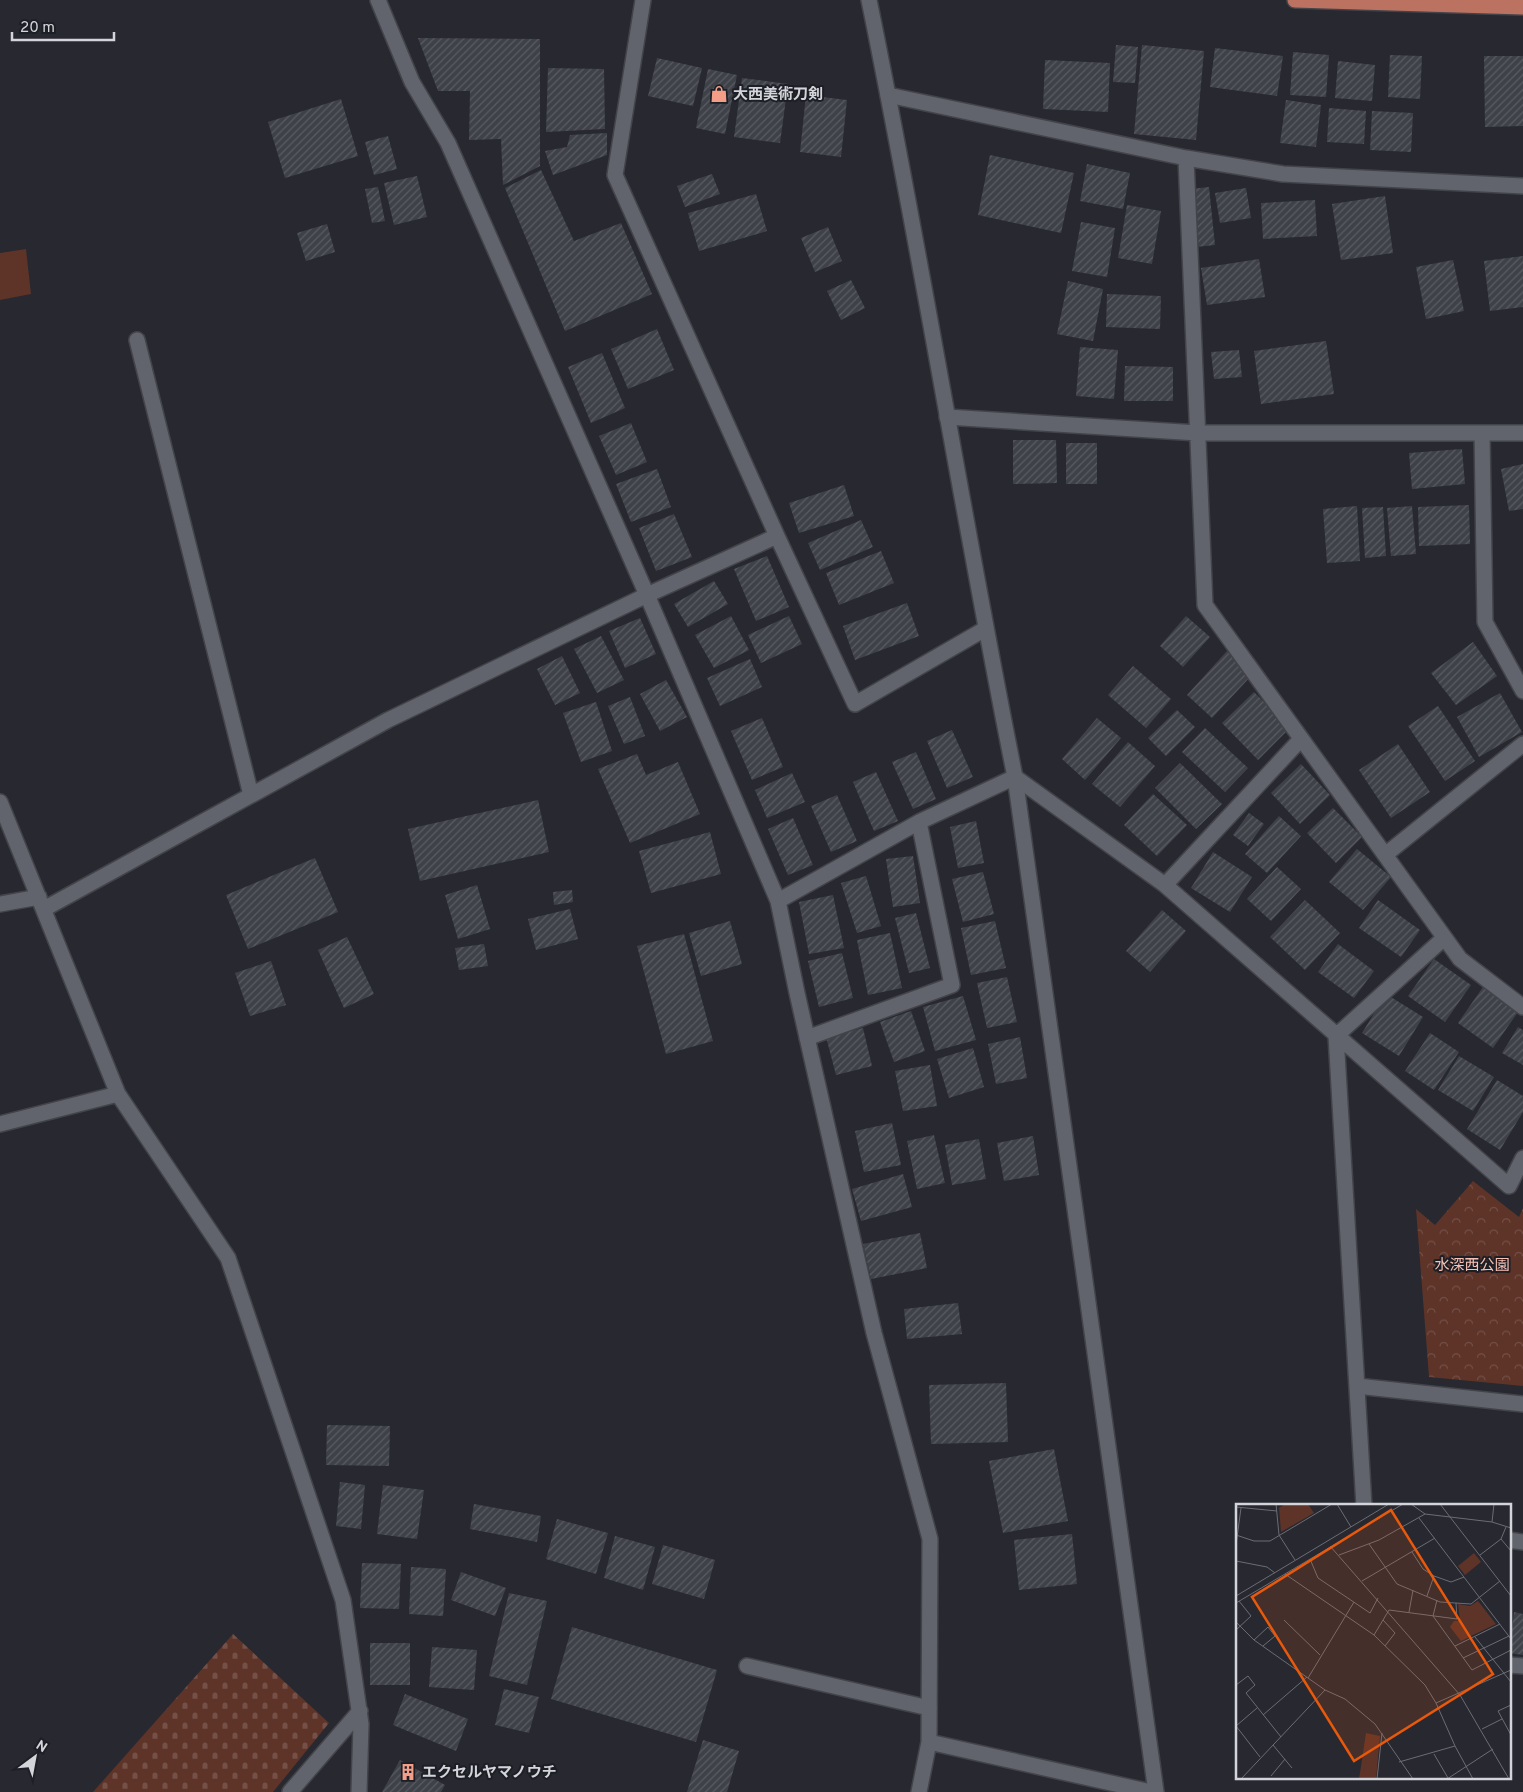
<svg xmlns="http://www.w3.org/2000/svg" width="1523" height="1792" viewBox="0 0 1523 1792" font-family="Overpass,'Noto Sans JP',sans-serif">
<style>
.cemetery{fill:url(#cemetery-stones)}
.park{fill:url(#park-crowns)}
.garden{fill:#5e3328}
.building{fill:url(#building-hatch)}
.lines{fill:none;stroke-linecap:round;stroke-linejoin:round}
.service-casing{stroke:#43444a;stroke-width:18}
.minor-casing{stroke:#43444a;stroke-width:18}
.tertiary-casing{stroke:#43444a;stroke-width:18}
.trunk-casing{stroke:#43444a;stroke-width:18}
.service{stroke:#61646c;stroke-width:15}
.minor{stroke:#61646c;stroke-width:15}
.tertiary{stroke:#61646c;stroke-width:15}
.trunk{stroke:#bc7261;stroke-width:15}
.labels{text-anchor:middle;stroke-width:4;stroke-linejoin:round;paint-order:stroke}
.poi-label{font-size:15px;font-weight:bold;fill:#d4d5da;stroke:#1d1f26;text-anchor:start}
.park-label{font-size:15px;fill:#fac2b4;stroke:#1d1f26}
.inset-road{fill:none;stroke:#6c6d74;stroke-width:1}
.view{fill:#e8590c;fill-opacity:0.15;stroke:#e8590c;stroke-width:2.5}
.inset-edge{fill:none;stroke:#d4d5da;stroke-width:2.5}
</style>
<defs>
<pattern id="cemetery-stones" width="16" height="16" patternUnits="userSpaceOnUse" patternTransform="scale(1.25)"><rect width="16" height="16" fill="#5e3328"/><path d="M2 7V4a2 2 0 0 1 4 0v3zM10 15v-3a2 2 0 0 1 4 0v3z" fill="#745047"/></pattern>
<pattern id="park-crowns" width="20" height="18" patternUnits="userSpaceOnUse" patternTransform="scale(1.25)"><rect width="20" height="18" fill="#5e3328"/><path d="M2 6a3 3 0 1 1 6 0M12 15a3 3 0 1 1 6 0" fill="none" stroke="#745047"/></pattern>
<pattern id="building-hatch" width="6" height="6" patternUnits="userSpaceOnUse" patternTransform="scale(1.25)"><rect width="6" height="6" fill="#3f4149"/><path d="M-1 1l2-2M0 6l6-6M5 7l2-2" fill="none" stroke="#5a5c63"/></pattern>
</defs>
<rect width="100%" height="100%" fill="#272830"/>
<!-- cemetery -->
<path class="cemetery" d="M233 1634 329 1723 273 1792H93Z"/>
<!-- park -->
<path class="park" d="M1473 1181 1519 1217 1523 1208V1386L1429 1377 1416 1209 1435 1225Z"/>
<!-- garden -->
<path class="garden" d="M26 249 31 294 0 300V253Z"/>
<!-- building -->
<path class="building" d="M418 38 540 39V166L503 185 501 139 469 140 470 91H438Z
M1116 45 1138 47 1135 83 1113 82Z
M1142 45 1204 51 1196 140 1134 134Z
M1215 48 1283 56 1277 96 1210 87Z
M1293 52 1329 55 1326 97 1290 95Z
M1390 55 1422 56 1420 99 1388 97Z
M1484 56H1523V126L1485 127Z
M657 58 702 68 693 106 648 96Z
M1045 60 1110 63 1108 112 1043 109Z
M1338 61 1375 65 1372 101 1335 98Z
M548 68 604 69 605 129 546 132Z
M708 69 737 75 725 134 696 128Z
M742 78 788 84 780 143 734 137Z
M806 95 847 100 841 157 800 152Z
M341 99 358 156 285 178 268 122Z
M1286 100 1321 105 1316 147 1280 143Z
M1329 108 1366 111 1364 144 1327 142Z
M1372 111 1413 113 1411 152 1370 150Z
M607 133V155L553 175 545 151 567 147 570 135Z
M388 136 397 169 374 175 365 142Z
M990 155 1074 173 1061 233 978 215Z
M1087 164 1130 173 1123 209 1080 201Z
M541 170 574 241 621 223 652 294 565 331 505 188Z
M712 174 720 194 685 207 677 186Z
M417 176 427 217 394 225 384 183Z
M378 187 385 221 372 223 365 189Z
M1209 187 1215 245 1196 247 1191 189Z
M1246 188 1251 218 1220 223 1215 193Z
M756 194 767 231 699 251 688 213Z
M1385 196 1393 253 1341 260 1332 204Z
M1315 200 1317 236 1263 239 1261 203Z
M1127 205 1161 211 1152 264 1118 258Z
M1081 222 1115 228 1107 277 1072 271Z
M327 224 335 252 306 261 297 233Z
M828 227 842 261 815 272 801 238Z
M1523 256V307L1490 311 1484 261Z
M1259 259 1265 297 1207 305 1201 268Z
M1453 260 1464 311 1426 319 1416 267Z
M851 280 865 308 841 320 827 291Z
M1068 281 1103 289 1093 341 1057 334Z
M1107 294 1161 296 1160 329 1106 327Z
M657 329 674 370 628 389 611 349Z
M1326 341 1334 394 1261 404 1254 351Z
M1080 347 1118 350 1114 399 1076 396Z
M1239 350 1242 377 1214 379 1211 352Z
M602 353 625 408 591 423 568 367Z
M1125 366 1173 367V401H1124Z
M631 423 647 462 616 475 599 436Z
M1013 440H1056L1057 483 1013 484Z
M1066 443H1097V484H1066Z
M1462 449 1465 484 1412 489 1409 453Z
M1523 464V509L1509 511 1501 469Z
M657 469 671 507 631 522 616 484Z
M844 485 854 516 799 533 789 503Z
M1469 505 1470 544 1419 546 1418 507Z
M1357 506 1360 561 1327 563 1323 509Z
M1412 506 1416 554 1391 556 1387 508Z
M1383 507 1386 556 1365 558 1362 508Z
M674 514 692 557 656 571 639 528Z
M861 520 873 547 820 570 808 543Z
M881 551 894 583 839 605 826 573Z
M767 556 789 607 756 621 734 569Z
M714 581 728 604 688 627 674 604Z
M907 603 919 636 855 660 843 626Z
M731 616 749 650 714 668 695 635Z
M789 616 802 644 761 663 748 635Z
M1186 616 1210 637 1183 667 1160 646Z
M640 618 656 654 625 668 609 631Z
M601 636 624 680 597 693 574 649Z
M1473 642 1497 676 1456 705 1431 673Z
M1227 651 1253 674 1212 718 1187 695Z
M562 656 580 693 555 705 537 669Z
M750 659 762 687 720 706 707 678Z
M1133 666 1171 699 1146 728 1108 695Z
M666 680 687 717 660 731 640 694Z
M1254 692 1290 728 1258 760 1222 723Z
M1500 693 1522 732 1479 757 1457 717Z
M630 697 645 736 624 744 608 706Z
M596 702 612 751 581 762 563 713Z
M1438 706 1475 761 1445 781 1408 726Z
M1177 710 1195 727 1166 756 1148 738Z
M762 718 783 767 752 780 731 731Z
M1097 718 1121 738 1085 780 1062 759Z
M1205 728 1248 768 1225 792 1182 752Z
M952 730 973 777 947 788 927 741Z
M1128 742 1155 766 1120 807 1092 784Z
M1398 744 1430 792 1391 818 1359 770Z
M916 752 936 799 913 809 892 762Z
M637 754 646 775 678 762 700 814 630 843 598 769Z
M1180 763 1222 804 1196 829 1155 788Z
M1301 764 1330 795 1300 824 1271 793Z
M876 772 898 821 874 831 853 782Z
M792 773 805 802 767 818 755 790Z
M1153 794 1187 825 1157 856 1124 825Z
M837 795 857 841 831 852 811 806Z
M538 800 549 852 420 881 408 829Z
M1333 808 1362 837 1336 863 1307 833Z
M1249 813 1264 824 1248 846 1233 835Z
M1279 816 1301 836 1267 873 1245 854Z
M793 818 813 865 788 875 768 829Z
M976 821 984 863 958 868 950 827Z
M710 832 721 874 651 893 639 851Z
M1357 849 1391 877 1363 910 1329 882Z
M1213 852 1252 877 1230 912 1191 888Z
M913 856 920 903 893 907 886 859Z
M315 858 338 912 248 949 226 895Z
M1277 867 1301 889 1271 921 1247 899Z
M983 872 994 914 963 922 952 879Z
M866 876 881 926 857 933 841 883Z
M477 885 490 929 458 939 445 895Z
M572 890 573 902 554 905 553 892Z
M833 895 844 948 809 954 799 902Z
M1305 900 1340 933 1305 970 1270 937Z
M1378 900 1420 930 1401 957 1359 928Z
M570 909 578 939 536 950 528 919Z
M1162 910 1186 931 1150 972 1126 951Z
M916 913 930 968 909 973 895 918Z
M730 921 742 964 701 976 689 933Z
M995 921 1006 968 971 975 961 928Z
M890 933 902 988 868 995 857 940Z
M684 934 713 1041 666 1054 637 946Z
M347 937 374 994 344 1008 318 950Z
M484 944 488 966 459 970 455 948Z
M1338 944 1374 971 1354 998 1318 972Z
M842 953 853 998 819 1007 808 961Z
M1434 959 1471 985 1445 1022 1408 996Z
M271 961 286 1005 250 1016 235 973Z
M1007 977 1017 1022 987 1028 977 983Z
M1483 987 1518 1012 1493 1048 1458 1023Z
M1386 994 1423 1017 1399 1056 1362 1033Z
M963 996 976 1040 935 1051 923 1007Z
M911 1011 925 1051 894 1062 880 1022Z
M1518 1027 1523 1030V1065L1502 1053Z
M863 1028 872 1066 836 1075 826 1037Z
M1430 1033 1459 1052 1434 1090 1405 1071Z
M1020 1037 1027 1078 996 1084 988 1044Z
M973 1048 984 1087 949 1098 937 1059Z
M1459 1056 1494 1077 1473 1111 1438 1090Z
M930 1065 937 1106 903 1111 895 1071Z
M1497 1080 1523 1096V1112L1500 1150 1467 1129Z
M892 1123 901 1165 864 1172 855 1131Z
M934 1135 945 1183 917 1189 907 1141Z
M1033 1136 1039 1175 1004 1181 997 1143Z
M979 1139 986 1179 952 1185 945 1145Z
M903 1174 912 1207 861 1221 852 1189Z
M920 1233 927 1268 871 1279 863 1244Z
M958 1303 962 1334 907 1339 904 1309Z
M1006 1383 1008 1442 931 1444 929 1385Z
M327 1425 390 1426 389 1466 326 1465Z
M1054 1449 1068 1521 1003 1533 989 1461Z
M340 1482 365 1485 361 1529 336 1526Z
M383 1485 424 1490 417 1539 377 1534Z
M474 1504 541 1516 537 1542 470 1529Z
M557 1519 608 1533 596 1574 546 1559Z
M1072 1534 1077 1584 1019 1590 1014 1540Z
M615 1536 655 1547 643 1590 604 1578Z
M663 1545 715 1560 704 1599 652 1584Z
M362 1563 401 1564 399 1609 360 1608Z
M411 1567 446 1569 443 1616 409 1614Z
M461 1572 506 1588 495 1616 451 1600Z
M509 1593 547 1601 527 1685 489 1676Z
M1514 1612 1523 1614V1655L1509 1653Z
M572 1627 717 1670 696 1742 551 1699Z
M370 1643H410V1685H370Z
M432 1647 477 1650 474 1690 429 1687Z
M504 1689 539 1697 529 1733 495 1725Z
M405 1694 468 1719 456 1751 393 1725Z
M703 1740 739 1751 727 1792H687Z
M400 1760 445 1785 441 1792H382Z"/>
<g class="lines">
<!-- service casing -->
<g class="service-casing">
<path id="service" d="M747 1666 929 1708"/>
</g>
<!-- minor casing -->
<g class="minor-casing">
<path id="minor" d="M378 0 412 82 448 143 647 595 778 901 797 993 874 1333 930 1539 929 1742 919 1792
M643 0 615 175 777 536 855 704 985 629
M888 95 1186 158 1283 174 1523 186
M1186 158 1205 605 1460 959 1523 1007
M137 340 251 795
M947 417 1198 433H1523
M1482 433 1485 622 1523 691
M0 802 118 1094 228 1258 343 1600 361 1724 359 1792
M1385 855 1523 744
M1165 885 1301 739
M778 901 919 822 1015 777 1165 885 1509 1186 1523 1158
M0 904 39 897
M44 909 388 720 647 595 777 536
M807 1038 952 985 919 822
M0 1124 118 1094
M1357 1386 1523 1404
M1364 1506 1336 1036 1444 938
M1509 1540 1523 1542
M1509 1665 1523 1666
M929 1742 1151 1792
M290 1792 360 1711"/>
</g>
<!-- tertiary casing -->
<g class="tertiary-casing">
<path id="tertiary" d="M869 0C922 258 963 519 1015 777L1156 1792"/>
</g>
<!-- trunk casing -->
<g class="trunk-casing">
<path id="trunk" d="M1295 0 1523 7"/>
</g>
<!-- service -->
<use href="#service" class="service"/>
<!-- minor -->
<use href="#minor" class="minor"/>
<!-- tertiary -->
<use href="#tertiary" class="tertiary"/>
<!-- trunk -->
<use href="#trunk" class="trunk"/>
</g>
<!-- icons -->
<defs>
<g id="shop-bare" transform="scale(1.35)"><path d="M-5-2.5h2.3a2.7 3.5 0 0 1 5.4 0H5L5.5 6h-11ZM-1.5-2.5h3a1.5 2.3 0 0 0-3 0Z" fill="#f49e88" stroke="#1d1f26" stroke-width="2.5" paint-order="stroke"/></g>
<g id="building-bare" transform="scale(1.35)"><path d="M-4-6H4V6H1V3H-1V6H-4ZM-2.5-4.3h1.7v1.8h-1.7ZM.8-4.3h1.7v1.8H.8ZM-2.5-1h1.7V.8h-1.7ZM.8-1h1.7V.8H.8Z" fill="#f49e88" stroke="#1d1f26" stroke-width="2.5" paint-order="stroke"/></g>
</defs>
<g fill-rule="evenodd">
<use href="#shop-bare" x="719" y="94"/>
<use href="#building-bare" x="408" y="1772"/>
</g>
<g class="labels">
<!-- poi labels -->
<g class="poi-label">
<text x="733" y="99">大西美術刀剣</text>
<text x="422" y="1777">エクセルヤマノウチ</text>
</g>
<!-- park labels -->
<g class="park-label">
<text x="1472" y="1270">水深西公園</text>
</g>
</g>
<!-- overview -->
<g transform="translate(1236 1504)">
<rect width="275" height="275" fill="#272830"/>
<path d="M130 229 144 232 140 275H123Z" fill="#5e3328"/>
<path d="M49 0H72L78 9 45 28 43 4ZM242 97 260 120 225 137 214 123 218 117H224L222 100 234 102Z" fill="#5e3328"/>
<path d="M238 49 245 58 229 71 222 62Z" fill="#5e3328"/>
<path class="inset-road" d="M40 0 43 31 59 56M101 0 115 23M175 0 189 10M204 0 275 92M0 3 41 7M183 14 275 135M256 18 258 0M0 31 18 37H34L96 0M265 35 275 47M133 40 161 80 204 98 235 100 264 77M0 41 5 4M94 42 224 191 273 275M176 48 187 65 198 72 215 78 228 73M103 51 143 36 189 10 256 18 275 24M244 51 265 35 270 23M74 55 82 74 134 109 142 94M0 57 31 63 39 69M49 70 138 131 189 181 200 199 219 242 163 258M126 77 199 34M0 92 153 0M191 92 198 72M201 96 197 112 236 166 275 146M0 99 167 0M173 108 177 86M48 116 84 151M147 116 159 129 149 142M0 118 18 136 89 186 109 195 139 220 177 275M0 126 15 112 3 97M138 131 153 106 221 115 220 99M239 133 275 178M18 136 32 123 39 132 27 142M219 142 264 120M227 154 273 132M72 174 118 98M0 181 12 172 19 181 10 189 45 233M200 199 275 166M275 201 262 207 275 231M27 211 71 173M0 222 24 253M0 222 21 204M246 225 266 215M37 241 56 264M219 242 237 275M198 250 212 274M35 272 49 255M5 275 89 186M141 275 146 229M211 275 257 245"/>
<path class="view" d="M155 6 257 170 118 257 16 93Z"/>
<rect width="275" height="275" class="inset-edge"/>
</g>
<!-- north arrow -->
<g transform="translate(35 1757) rotate(32)" stroke="#1d1f26" stroke-width="4" paint-order="stroke">
<path d="M0-4L9 19L0 12L-9 19Z" fill="#d4d5da"/>
<text y="-8" font-size="14" font-weight="bold" text-anchor="middle" fill="#d4d5da">N</text>
</g>
<!-- scale -->
<path d="M12 32v8h102v-8" fill="none" stroke="#d4d5da" stroke-width="2.5"/>
<text x="20" y="32" font-size="15" fill="#d4d5da" stroke="#1d1f26" stroke-width="4" paint-order="stroke">20 m</text>
</svg>
